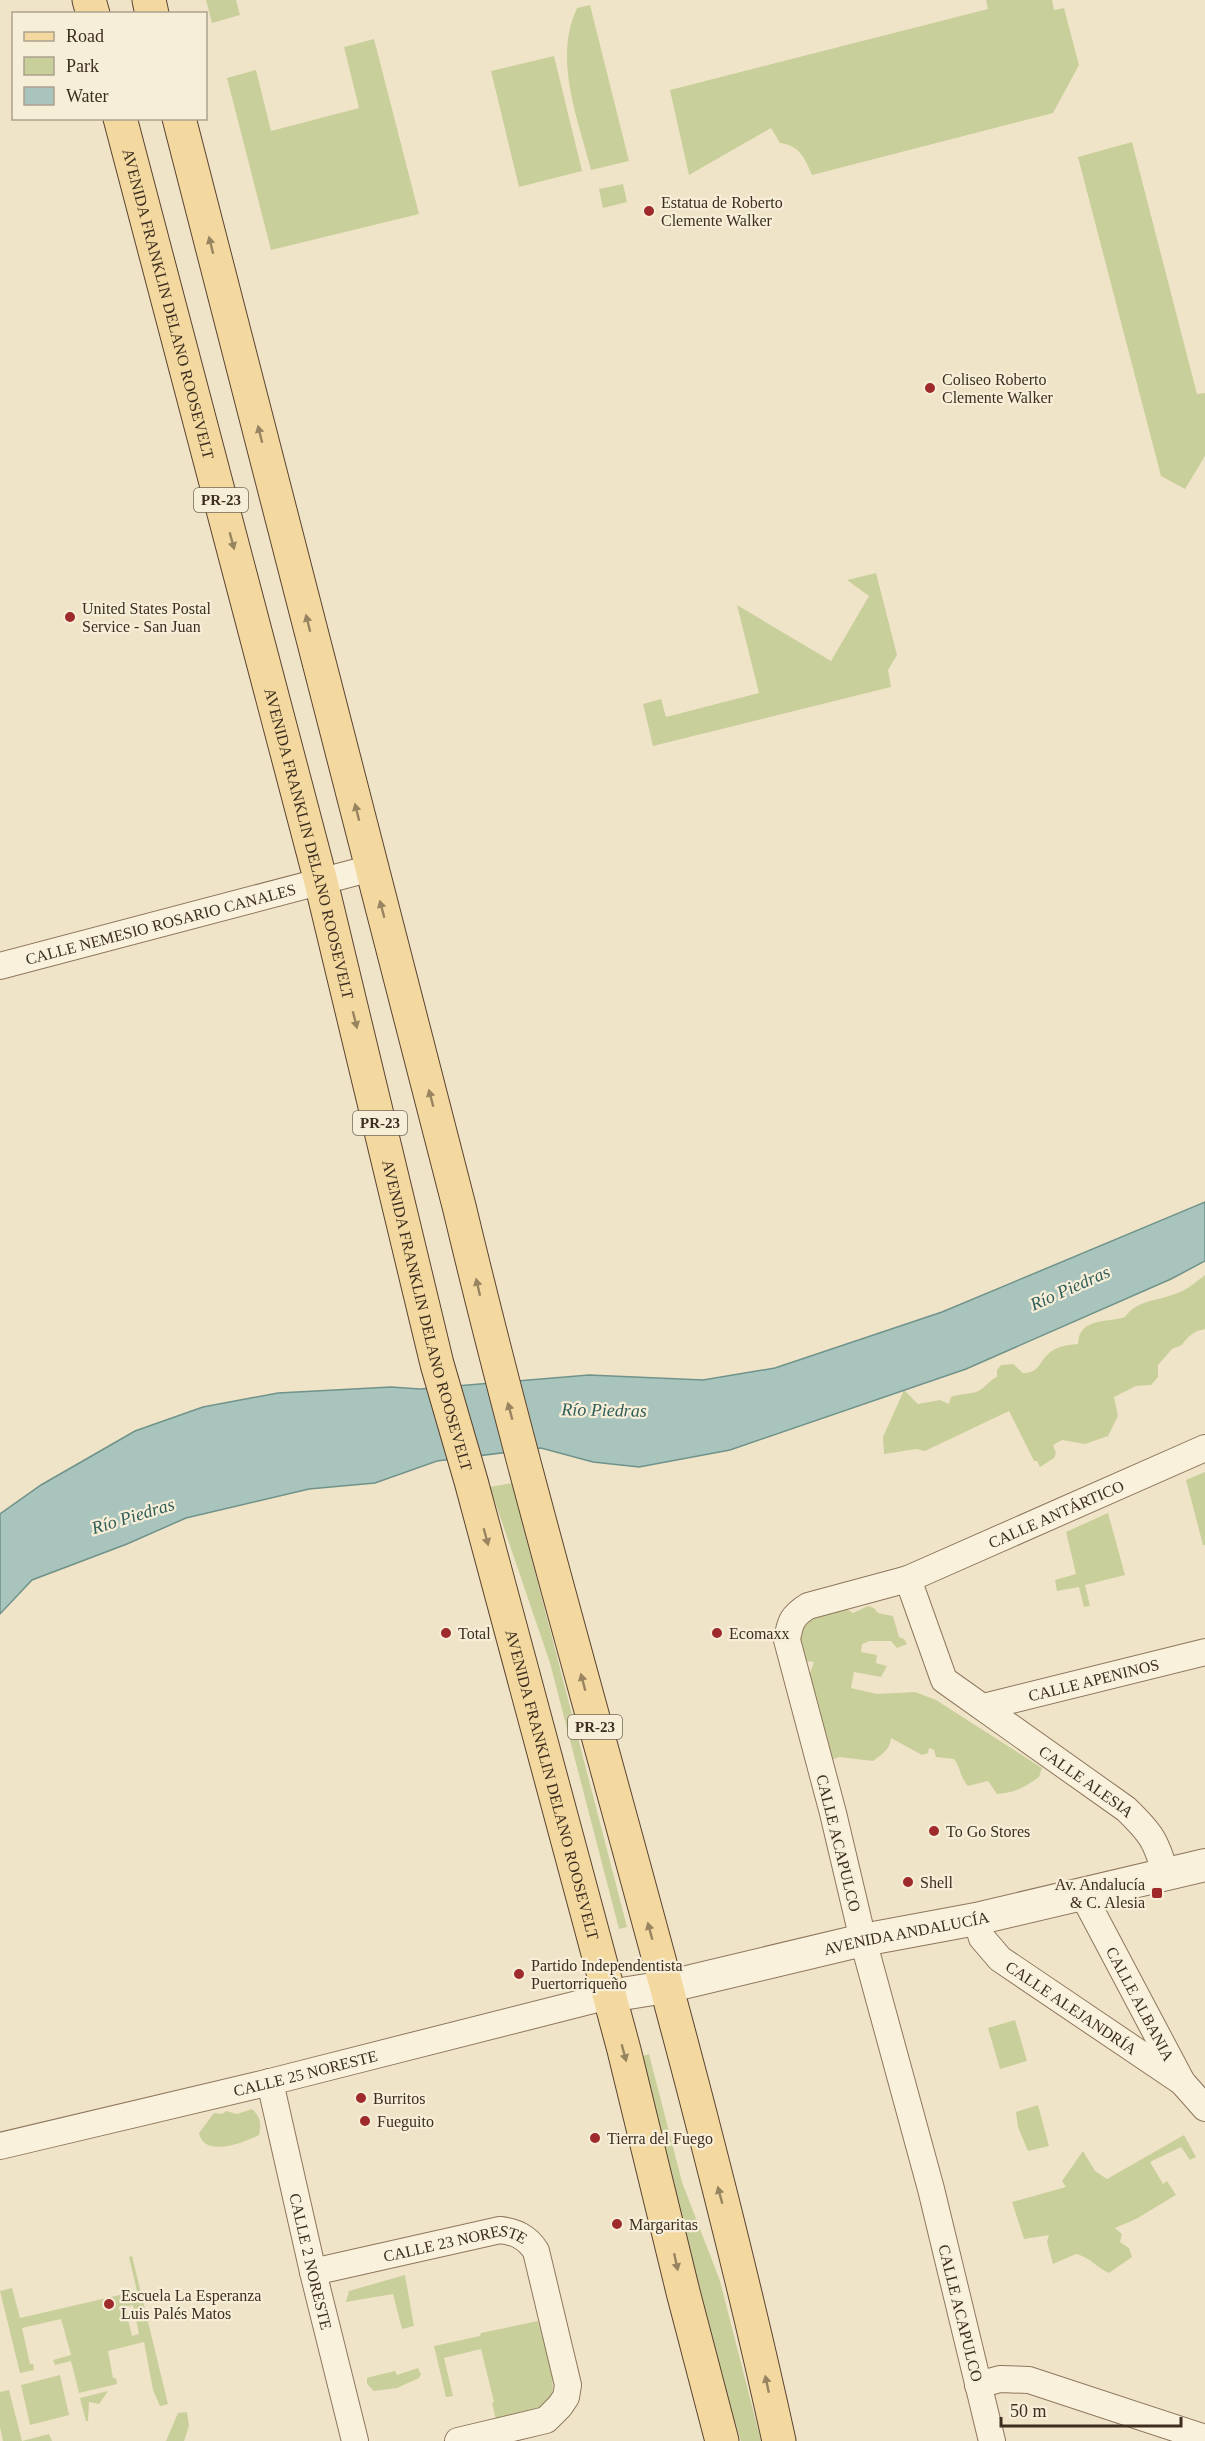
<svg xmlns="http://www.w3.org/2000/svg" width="1205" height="2441" viewBox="0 0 1205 2441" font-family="Georgia,serif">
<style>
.green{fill:#c9cf9b;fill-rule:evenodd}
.water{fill:#a9c4bc;stroke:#6f938a;stroke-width:1.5}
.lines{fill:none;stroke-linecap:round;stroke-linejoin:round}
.minor-casing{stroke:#8d765c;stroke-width:28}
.tertiary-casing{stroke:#8d765c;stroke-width:34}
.primary-casing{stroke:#5b4430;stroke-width:35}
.minor{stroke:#faf1dc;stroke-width:26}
.tertiary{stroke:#faf1dc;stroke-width:32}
.primary{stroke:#f3d9a0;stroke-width:33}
.oneway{fill:#988460}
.poi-dot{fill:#9e2a2b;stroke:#f7eed8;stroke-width:2}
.labels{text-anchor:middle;stroke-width:4.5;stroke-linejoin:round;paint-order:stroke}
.shield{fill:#f7eed8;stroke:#756857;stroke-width:1.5}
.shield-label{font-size:15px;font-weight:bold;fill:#3d2e20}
.poi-label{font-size:16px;fill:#3d2e20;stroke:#f7eed8;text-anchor:start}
.street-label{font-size:16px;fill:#3d2e20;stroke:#f7eed8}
.water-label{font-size:18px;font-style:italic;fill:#2f5d5a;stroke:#f7eed8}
</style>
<rect width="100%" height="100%" fill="#f0e4c8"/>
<!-- green -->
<path class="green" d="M206 0H236L240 15 212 23Z
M986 0H1052L1054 10 1064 8 1079 65 1053 113 812 175C805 158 799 145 780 143L771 128 689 175 670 90 988 9Z
M590 5 629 161 591 170C578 118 553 60 577 8Z
M374 39 419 214 271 250 227 78 256 70 271 131 359 108 344 47Z
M554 56 582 171 519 187 491 71Z
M1132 142 1197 394 1205 393V456L1185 489 1161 476 1078 157Z
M623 184 627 202 603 208 599 189Z
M876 573 897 655 888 670 891 687 653 746 643 704 661 699 666 717 759 693 737 605 831 661 869 596 847 580Z
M1205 1275V1329C1194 1331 1188 1336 1182 1345L1172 1349 1158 1365V1377L1151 1385 1136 1386 1114 1397 1118 1416 1108 1436 1085 1444 1062 1440 1053 1445 1056 1453 1054 1458 1040 1467 1037 1461H1034L1009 1411 925 1451 916 1449 884 1454 883 1437 904 1390 918 1404 940 1400 949 1404 951 1397C959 1394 968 1394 976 1392 985 1389 989 1380 997 1377V1370L1001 1365 1013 1364 1023 1373C1037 1373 1038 1366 1046 1356 1054 1347 1066 1345 1078 1344 1079 1317 1107 1323 1125 1317 1136 1301 1155 1301 1172 1295 1184 1292 1195 1283 1205 1275Z
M1205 1472V1545H1203L1186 1480Z
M512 1483 627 1927 619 1929 550 1663 490 1487Z
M1108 1513 1125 1575 1085 1585 1090 1606 1084 1607 1079 1587 1057 1591 1055 1580 1076 1574 1066 1532Z
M868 1606 874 1608 878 1613 893 1616 899 1637 904 1639 907 1644 897 1648 891 1641H870L862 1644 861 1652 877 1655 876 1663 887 1666 881 1677 854 1672 851 1688 877 1694 915 1692 936 1700 1042 1768 1039 1777C1023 1788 1017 1792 997 1794L988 1781 968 1786C960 1778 961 1768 954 1759L936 1757 934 1750 929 1748 928 1753 922 1755 891 1738C890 1750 882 1754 873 1761L839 1757 829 1761 805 1687 814 1662 806 1661 796 1629 801 1618 844 1607 853 1613Z
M1015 2020 1027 2061 1000 2069 988 2028Z
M649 2054 682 2182 720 2281 761 2441H741L723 2386 639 2057Z
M1038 2105 1049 2146 1028 2151 1018 2127 1016 2112Z
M252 2109C260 2116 262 2125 259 2135 243 2143 204 2158 199 2133L214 2113 222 2114 226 2111 237 2114Z
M1184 2135 1196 2157 1190 2160 1181 2147 1150 2162 1163 2184 1167 2181 1176 2195 1136 2219 1115 2228 1122 2234 1120 2242 1129 2248 1132 2257 1109 2273C1096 2267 1090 2257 1076 2254L1053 2264 1047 2242 1049 2235 1024 2239 1012 2202 1066 2187 1062 2181 1083 2151 1095 2171 1107 2179Z
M132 2256 168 2404 160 2406 153 2390 144 2342 108 2351 113 2378H116L117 2384 79 2393 71 2361 55 2365 53 2360 71 2355 61 2319 22 2328 30 2364H33L34 2370 20 2373 0 2291 12 2288 20 2318 137 2291 129 2257ZM133 2305 139 2334 132 2336 125 2307Z
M405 2275 414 2326 402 2329 393 2294 346 2302 349 2291Z
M538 2321C543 2341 566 2397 542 2409 529 2415 511 2416 496 2420L492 2403 494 2402 481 2349 444 2358 453 2396 446 2397 434 2346 480 2336 481 2333Z
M418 2368 421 2374 419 2378 397 2388 374 2391 367 2384V2378L370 2377 395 2371 397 2375Z
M60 2375 69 2415 30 2425 21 2385Z
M9 2390 22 2441 49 2434 52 2441H3L0 2427V2392Z
M108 2391 99 2404 89 2402 88 2421H86L80 2398Z
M187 2412 189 2426 184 2441H166L178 2413Z"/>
<!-- water -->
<path class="water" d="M1205 1202V1261L1171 1279 966 1369 730 1450 639 1467 593 1462 541 1448 437 1461 375 1483 309 1489 186 1518 127 1544 32 1580 0 1614V1514L41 1485 135 1431 203 1407 278 1393 391 1387 420 1389 589 1375 703 1380 775 1368 942 1312Z"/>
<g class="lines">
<!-- minor casing -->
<g class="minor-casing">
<g id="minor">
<path id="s1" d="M0 966 372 868"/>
<path id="s2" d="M908 1579 944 1680 1126 1809C1152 1834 1156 1841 1166 1875"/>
<path id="s3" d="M983 1707 1205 1652"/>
<path id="s4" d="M1083 1895 1182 2082 1205 2108"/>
<path id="s5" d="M976 1919 982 1938 1000 1959 1182 2082"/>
<path id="s6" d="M270 2082 313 2272 355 2441"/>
<path id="s7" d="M0 2146 270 2082 609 1996"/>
<path id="s8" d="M313 2272 500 2230C516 2232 527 2237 536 2251L568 2385 566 2397 560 2406 546 2420 458 2441"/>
<path d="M978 2385 1000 2379 1029 2380 1205 2438"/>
<path id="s9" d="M992 2441 931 2189 863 1940 833 1813 787 1640C790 1622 792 1616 808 1606L908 1579 1205 1448"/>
</g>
</g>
<!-- tertiary casing -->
<g class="tertiary-casing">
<g id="tertiary">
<path id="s10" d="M609 1996 666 1987 863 1940 976 1919 1205 1865"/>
</g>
</g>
<!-- primary casing -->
<g class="primary-casing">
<g id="primary">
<path d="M89 0 93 14"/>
<path d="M149 0 152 14"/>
<path id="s11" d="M120 118 321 882 437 1364 471 1481 624 2050 683 2292 722 2441"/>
<path d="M179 118 459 1206C558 1620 688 2026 779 2441"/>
</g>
</g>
<!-- minor -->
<use href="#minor" class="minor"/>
<!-- tertiary -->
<use href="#tertiary" class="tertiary"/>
<!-- primary -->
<use href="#primary" class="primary"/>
</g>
<!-- one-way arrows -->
<defs><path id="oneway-solid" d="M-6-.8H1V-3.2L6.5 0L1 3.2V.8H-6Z" transform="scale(1.5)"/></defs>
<g class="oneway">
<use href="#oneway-solid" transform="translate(211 245) rotate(-104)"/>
<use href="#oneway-solid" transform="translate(260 434) rotate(-104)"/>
<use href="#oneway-solid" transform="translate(232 541) rotate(75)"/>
<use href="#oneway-solid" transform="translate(308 623) rotate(-104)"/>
<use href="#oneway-solid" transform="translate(357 812) rotate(-104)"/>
<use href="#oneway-solid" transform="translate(382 909) rotate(-105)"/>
<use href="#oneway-solid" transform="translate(355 1020) rotate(76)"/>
<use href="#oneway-solid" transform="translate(431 1098) rotate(-105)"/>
<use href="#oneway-solid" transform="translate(478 1287) rotate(-103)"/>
<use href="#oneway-solid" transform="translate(510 1411) rotate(-105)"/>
<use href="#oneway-solid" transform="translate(486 1537) rotate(75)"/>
<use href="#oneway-solid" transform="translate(583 1682) rotate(-105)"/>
<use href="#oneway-solid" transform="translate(650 1931) rotate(-105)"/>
<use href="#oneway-solid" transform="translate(624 2053) rotate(75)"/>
<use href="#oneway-solid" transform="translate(720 2195) rotate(-105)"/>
<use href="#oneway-solid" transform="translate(676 2262) rotate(78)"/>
<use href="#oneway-solid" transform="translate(767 2384) rotate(-102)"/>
</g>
<!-- markers -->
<g class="poi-dot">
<circle cx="649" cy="211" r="6"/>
<circle cx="930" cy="388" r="6"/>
<circle cx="70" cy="617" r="6"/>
<circle cx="446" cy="1633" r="6"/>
<circle cx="717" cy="1633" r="6"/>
<circle cx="934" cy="1831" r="6"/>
<circle cx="908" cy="1882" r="6"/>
<rect x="1151" y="1887" width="12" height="12" rx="3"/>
<circle cx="519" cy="1974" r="6"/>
<circle cx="361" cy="2098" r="6"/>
<circle cx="365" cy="2121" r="6"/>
<circle cx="595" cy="2138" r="6"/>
<circle cx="617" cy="2224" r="6"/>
<circle cx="109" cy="2304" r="6"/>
</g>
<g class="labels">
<!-- shield labels -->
<g class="shield">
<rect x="194" y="488" width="54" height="24" rx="4.5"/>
<rect x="353" y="1111" width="54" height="24" rx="4.5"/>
<rect x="568" y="1715" width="54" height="24" rx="4.5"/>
</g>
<g class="shield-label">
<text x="221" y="505">PR-23</text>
<text x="380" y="1128">PR-23</text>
<text x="595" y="1732">PR-23</text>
</g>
<!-- poi labels -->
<g class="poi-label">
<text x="661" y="208">Estatua de Roberto<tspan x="661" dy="18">Clemente Walker</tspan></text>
<text x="942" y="385">Coliseo Roberto<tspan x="942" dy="18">Clemente Walker</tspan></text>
<text x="82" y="614">United States Postal<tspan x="82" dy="18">Service - San Juan</tspan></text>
<text x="458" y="1639">Total</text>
<text x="729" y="1639">Ecomaxx</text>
<text x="946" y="1837">To Go Stores</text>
<text x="920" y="1888">Shell</text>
<text x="1145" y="1890" text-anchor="end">Av. Andalucía<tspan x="1145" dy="18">&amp; C. Alesia</tspan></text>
<text x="531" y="1971">Partido Independentista<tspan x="531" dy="18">Puertorriqueño</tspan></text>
<text x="373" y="2104">Burritos</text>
<text x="377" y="2127">Fueguito</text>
<text x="607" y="2144">Tierra del Fuego</text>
<text x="629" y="2230">Margaritas</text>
<text x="121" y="2301">Escuela La Esperanza<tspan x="121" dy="18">Luis Palés Matos</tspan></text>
</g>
<!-- street labels -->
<g class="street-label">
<text dy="6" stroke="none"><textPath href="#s11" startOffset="192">AVENIDA FRANKLIN DELANO ROOSEVELT</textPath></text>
<text dy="6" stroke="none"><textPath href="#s11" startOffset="750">AVENIDA FRANKLIN DELANO ROOSEVELT</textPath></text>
<text dy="6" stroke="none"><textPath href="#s1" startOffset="166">CALLE NEMESIO ROSARIO CANALES</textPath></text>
<text dy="6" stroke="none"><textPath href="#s11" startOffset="1236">AVENIDA FRANKLIN DELANO ROOSEVELT</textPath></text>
<text dy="6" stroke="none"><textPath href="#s9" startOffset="1134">CALLE ANTÁRTICO</textPath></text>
<text dy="6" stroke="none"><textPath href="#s3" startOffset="114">CALLE APENINOS</textPath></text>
<text dy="6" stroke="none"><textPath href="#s2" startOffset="282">CALLE ALESIA</textPath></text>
<text dy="6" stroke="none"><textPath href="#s11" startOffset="1722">AVENIDA FRANKLIN DELANO ROOSEVELT</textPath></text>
<text transform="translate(839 1843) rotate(76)" y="6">CALLE ACAPULCO</text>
<text dy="6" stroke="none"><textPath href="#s10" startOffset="304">AVENIDA ANDALUCÍA</textPath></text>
<text dy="6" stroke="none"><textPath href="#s4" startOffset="123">CALLE ALBANIA</textPath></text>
<text dy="6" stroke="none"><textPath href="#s5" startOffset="134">CALLE ALEJANDRÍA</textPath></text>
<text dy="6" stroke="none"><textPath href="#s7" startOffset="314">CALLE 25 NORESTE</textPath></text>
<text dy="6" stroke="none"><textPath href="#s8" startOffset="146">CALLE 23 NORESTE</textPath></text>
<text dy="6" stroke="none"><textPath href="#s6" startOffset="184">CALLE 2 NORESTE</textPath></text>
<text transform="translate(961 2313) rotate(76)" y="6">CALLE ACAPULCO</text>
</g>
<!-- water labels -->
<g class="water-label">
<text transform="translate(1070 1288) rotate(-24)" y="6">Río Piedras</text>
<text transform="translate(604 1410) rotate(1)" y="6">Río Piedras</text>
<text transform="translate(133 1516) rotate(-17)" y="6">Río Piedras</text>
</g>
</g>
<!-- legend -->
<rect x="12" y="12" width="195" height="108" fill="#f7eed8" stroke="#ada18e" stroke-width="1.5"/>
<rect x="24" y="32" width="30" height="9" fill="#f3d9a0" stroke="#ada18e" stroke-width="1.5"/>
<text x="66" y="42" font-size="18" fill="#3d2e20">Road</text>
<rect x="24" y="57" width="30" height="18" fill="#c9cf9b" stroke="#ada18e" stroke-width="1.5"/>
<text x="66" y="72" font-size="18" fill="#3d2e20">Park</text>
<rect x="24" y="87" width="30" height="18" fill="#a9c4bc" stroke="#ada18e" stroke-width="1.5"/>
<text x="66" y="102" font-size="18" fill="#3d2e20">Water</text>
<!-- scale -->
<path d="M1001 2417v9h180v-9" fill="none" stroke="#3d2e20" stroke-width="3"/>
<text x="1010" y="2417" font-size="18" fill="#3d2e20" stroke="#f7eed8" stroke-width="4.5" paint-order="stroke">50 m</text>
</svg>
